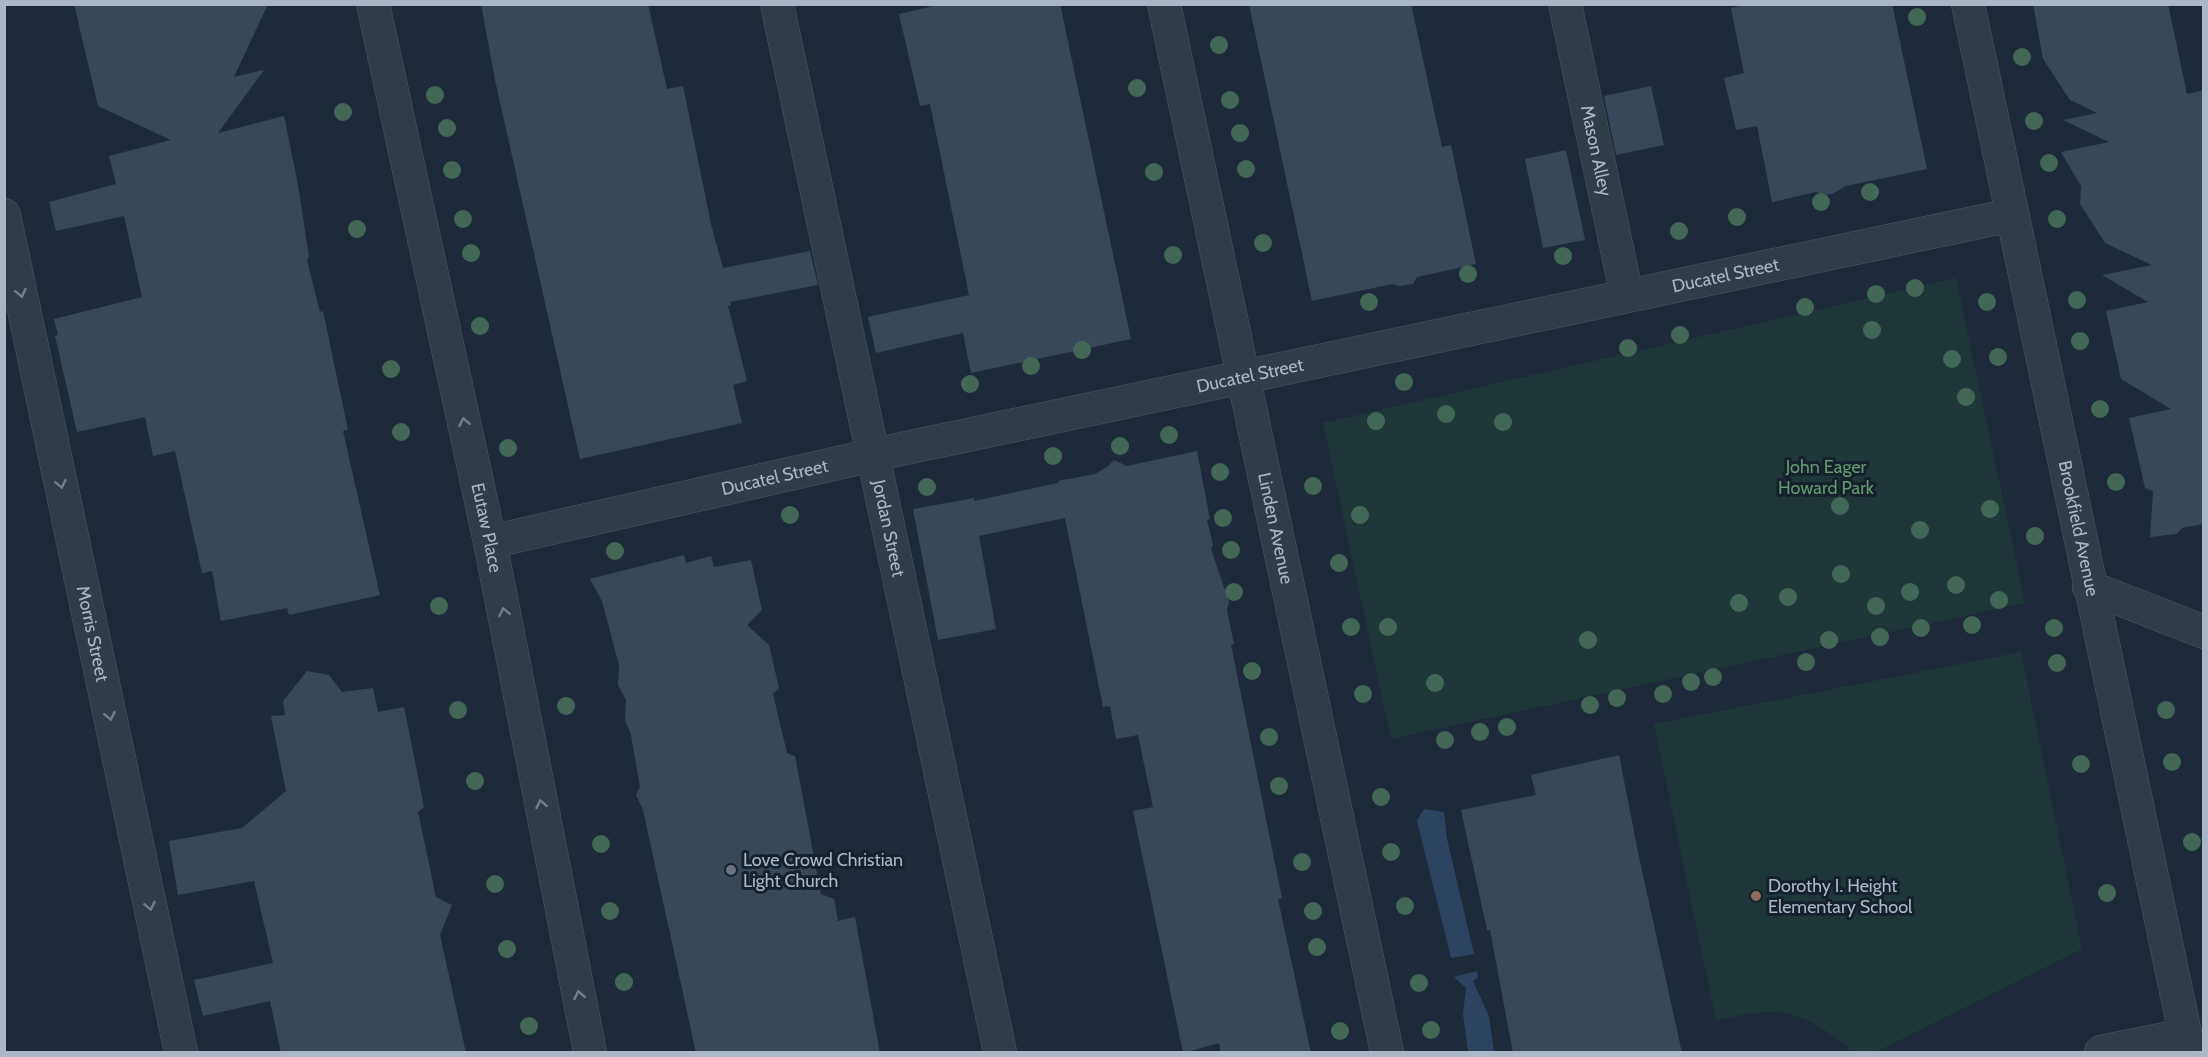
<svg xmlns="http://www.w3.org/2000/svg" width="2208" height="1057" viewBox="0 0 2208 1057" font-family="Cabin,sans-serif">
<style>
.green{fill:#20373a}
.water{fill:#2d4460}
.building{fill:#394859}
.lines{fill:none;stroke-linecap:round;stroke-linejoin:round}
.minor-casing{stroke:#4f5967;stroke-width:34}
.minor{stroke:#313c49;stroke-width:33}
.tree{fill:#436756}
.oneway{stroke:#747f8e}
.worship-dot{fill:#6b7280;stroke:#17212d;stroke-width:2}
.education-dot{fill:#8d6e63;stroke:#17212d;stroke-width:2}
.labels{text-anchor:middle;stroke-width:6;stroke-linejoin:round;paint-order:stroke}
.street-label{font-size:18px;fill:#abb6c6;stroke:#17212d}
.park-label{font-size:18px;fill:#61996d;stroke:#17212d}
.poi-label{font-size:18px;fill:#abb6c6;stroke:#17212d;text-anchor:start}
</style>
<rect width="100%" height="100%" fill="#1e2a39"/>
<!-- green -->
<path class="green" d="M1956 278 2025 603 1391 739 1323 423Z
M2021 652 2082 949 1876 1052H1851C1846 1045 1838 1040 1830 1034 1790 1005 1761 1009 1716 1021L1654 724Z"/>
<!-- water -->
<path class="water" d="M1424 809 1444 812 1447 839 1474 954 1451 958 1417 821Z
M1477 971 1478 978 1473 981 1489 1016 1494 1052H1468L1463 1014 1466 988 1454 977Z"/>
<!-- building -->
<path class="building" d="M74 4H268L234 77 264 70 218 133 284 116 298 185 309 257 307 260 320 312 323 311 348 430 343 431 380 595 289 615 287 608 221 621 212 571 202 573 175 451 153 456 145 417 77 432 55 336 58 335 54 319 142 297 124 216 56 231 49 202 116 184 109 156 171 140 98 106Z
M481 4H648L667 89 683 86 711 224 723 268 810 251 818 285 730 302 731 305 728 306 747 381 733 385 742 423 580 459 495 80Z
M942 4H1060L1131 339 971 373 963 333 876 353 868 317 969 295 930 104 920 106 899 14Z
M1249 4H1411L1442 147 1451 145 1476 264 1417 277 1413 284 1399 286 1392 284 1312 301Z
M1749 4H1892L1927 169 1846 186 1832 194 1823 195 1816 192 1772 202 1757 126 1736 130 1724 78 1744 73 1731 8Z
M2033 4H2168L2187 94 2204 90V524L2182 528 2177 534 2150 537 2153 491 2145 488 2129 418 2171 409 2121 379 2106 311 2148 302 2102 275 2152 265 2105 243 2080 204 2081 186 2061 152 2109 142 2063 120 2097 113 2070 100 2043 59Z
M1651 86 1664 145 1616 155 1604 96Z
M1566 150 1585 240 1543 248 1525 159Z
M1197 451 1210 519 1207 520 1213 545 1211 549 1229 602 1227 610 1234 644 1231 645 1282 898 1278 899 1311 1053H1221L1219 1043 1183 1053 1133 811 1153 807 1138 735 1116 739 1110 706 1103 707 1065 518 979 536 996 629 938 640 913 509 974 498V501L1058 483V481L1095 474 1107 467 1114 460 1127 466Z
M684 555 686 563 711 556 714 567 751 560 762 610 747 625 769 645 779 688 773 694 787 753 795 756 821 894 834 899 838 921 855 917 880 1053H696L643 810 636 795 640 787 631 735 625 720 626 700 618 685 619 665 602 601 590 579Z
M307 671 329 675 342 692 373 688 378 712 404 707 424 807 418 812 436 897 452 905 440 935 466 1053H281L270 1001 203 1016 194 980 273 963 254 881 178 895 169 841 242 828 286 791 271 716 285 715 283 701Z
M1619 755 1639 857 1682 1053H1513L1490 930H1487L1461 810 1536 795 1531 775Z"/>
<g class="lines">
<!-- minor casing -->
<g class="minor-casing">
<g id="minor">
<path id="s1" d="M373 4 490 542 590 1052"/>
<path id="s2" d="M777 4 1000 1052"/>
<path id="s3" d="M1164 4 1387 1052"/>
<path id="s4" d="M1565 4 1627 296"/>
<path id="s5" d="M1968 4 2189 1052"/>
<path id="s6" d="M4 215 181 1052"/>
<path id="s7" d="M490 542 873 455 2012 215"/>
<path d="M2089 587 2204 632"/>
<path d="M2101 1052 2185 1035"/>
</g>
</g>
<!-- minor -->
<use href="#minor" class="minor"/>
</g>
<!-- trees -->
<g class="tree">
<circle cx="1917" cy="17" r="9"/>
<circle cx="1219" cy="45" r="9"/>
<circle cx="2022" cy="57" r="9"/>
<circle cx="1137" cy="88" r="9"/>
<circle cx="435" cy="95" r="9"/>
<circle cx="1230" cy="100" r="9"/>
<circle cx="343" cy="112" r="9"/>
<circle cx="2034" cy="121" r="9"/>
<circle cx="447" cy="128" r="9"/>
<circle cx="1240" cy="133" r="9"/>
<circle cx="2049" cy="163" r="9"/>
<circle cx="1246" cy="169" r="9"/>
<circle cx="452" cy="170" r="9"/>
<circle cx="1154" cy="172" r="9"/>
<circle cx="1870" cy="192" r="9"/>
<circle cx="1821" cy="202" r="9"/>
<circle cx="1737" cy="217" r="9"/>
<circle cx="463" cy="219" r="9"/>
<circle cx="2057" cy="219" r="9"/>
<circle cx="357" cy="229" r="9"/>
<circle cx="1679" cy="231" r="9"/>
<circle cx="1263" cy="243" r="9"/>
<circle cx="471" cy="253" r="9"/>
<circle cx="1173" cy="255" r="9"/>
<circle cx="1563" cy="256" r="9"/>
<circle cx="1468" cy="274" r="9"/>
<circle cx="1915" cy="288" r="9"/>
<circle cx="1876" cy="294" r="9"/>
<circle cx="2077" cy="300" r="9"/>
<circle cx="1369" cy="302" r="9"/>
<circle cx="1987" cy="302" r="9"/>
<circle cx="1805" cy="307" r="9"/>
<circle cx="480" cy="326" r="9"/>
<circle cx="1872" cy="330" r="9"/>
<circle cx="1680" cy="335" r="9"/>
<circle cx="2080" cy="341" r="9"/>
<circle cx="1628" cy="348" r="9"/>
<circle cx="1082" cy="350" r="9"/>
<circle cx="1998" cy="357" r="9"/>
<circle cx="1952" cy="359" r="9"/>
<circle cx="1031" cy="366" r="9"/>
<circle cx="391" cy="369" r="9"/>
<circle cx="1404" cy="382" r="9"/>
<circle cx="970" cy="384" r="9"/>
<circle cx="1966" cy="397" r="9"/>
<circle cx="2100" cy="409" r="9"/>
<circle cx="1446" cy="414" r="9"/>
<circle cx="1376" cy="421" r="9"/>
<circle cx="1503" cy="422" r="9"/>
<circle cx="401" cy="432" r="9"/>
<circle cx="1169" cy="435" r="9"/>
<circle cx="1120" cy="446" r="9"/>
<circle cx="508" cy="448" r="9"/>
<circle cx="1053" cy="456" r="9"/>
<circle cx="1220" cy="472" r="9"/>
<circle cx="2116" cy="482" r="9"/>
<circle cx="1313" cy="486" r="9"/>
<circle cx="927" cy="487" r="9"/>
<circle cx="1840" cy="506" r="9"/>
<circle cx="1990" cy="509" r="9"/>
<circle cx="790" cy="515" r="9"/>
<circle cx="1360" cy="515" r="9"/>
<circle cx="1223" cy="518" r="9"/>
<circle cx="1920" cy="530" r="9"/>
<circle cx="2035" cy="536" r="9"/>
<circle cx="1231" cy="550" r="9"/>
<circle cx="615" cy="551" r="9"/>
<circle cx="1339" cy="563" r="9"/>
<circle cx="1841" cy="574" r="9"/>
<circle cx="1956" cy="585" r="9"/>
<circle cx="1234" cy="592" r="9"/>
<circle cx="1910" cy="592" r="9"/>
<circle cx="1788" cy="597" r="9"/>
<circle cx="1999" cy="600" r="9"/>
<circle cx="1739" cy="603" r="9"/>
<circle cx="439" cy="606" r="9"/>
<circle cx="1876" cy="606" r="9"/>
<circle cx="1972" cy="625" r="9"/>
<circle cx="1351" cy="627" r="9"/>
<circle cx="1388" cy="627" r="9"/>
<circle cx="1921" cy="628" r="9"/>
<circle cx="2054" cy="628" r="9"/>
<circle cx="1880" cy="637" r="9"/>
<circle cx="1588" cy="640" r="9"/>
<circle cx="1829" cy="640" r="9"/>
<circle cx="1806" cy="662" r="9"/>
<circle cx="2057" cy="663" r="9"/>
<circle cx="1252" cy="671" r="9"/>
<circle cx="1713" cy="677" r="9"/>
<circle cx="1691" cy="682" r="9"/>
<circle cx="1435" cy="683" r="9"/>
<circle cx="1363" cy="694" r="9"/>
<circle cx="1663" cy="694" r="9"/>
<circle cx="1617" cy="698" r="9"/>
<circle cx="1590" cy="705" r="9"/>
<circle cx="566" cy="706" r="9"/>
<circle cx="458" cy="710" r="9"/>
<circle cx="2166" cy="710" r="9"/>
<circle cx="1507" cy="727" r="9"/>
<circle cx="1480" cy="732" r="9"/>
<circle cx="1269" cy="737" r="9"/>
<circle cx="1445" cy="740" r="9"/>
<circle cx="2172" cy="762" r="9"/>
<circle cx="2081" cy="764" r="9"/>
<circle cx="475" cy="781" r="9"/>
<circle cx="1279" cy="786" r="9"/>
<circle cx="1381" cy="797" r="9"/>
<circle cx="2192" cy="842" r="9"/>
<circle cx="601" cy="844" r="9"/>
<circle cx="1391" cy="852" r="9"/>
<circle cx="1302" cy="862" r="9"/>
<circle cx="495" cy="884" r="9"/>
<circle cx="2107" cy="893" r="9"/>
<circle cx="1405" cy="906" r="9"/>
<circle cx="610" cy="911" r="9"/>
<circle cx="1313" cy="911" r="9"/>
<circle cx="1317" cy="947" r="9"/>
<circle cx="507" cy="949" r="9"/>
<circle cx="624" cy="982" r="9"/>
<circle cx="1419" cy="983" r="9"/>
<circle cx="529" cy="1026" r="9"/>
<circle cx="1431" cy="1030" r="9"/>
<circle cx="1340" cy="1031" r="9"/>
</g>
<!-- one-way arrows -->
<defs><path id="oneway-chevron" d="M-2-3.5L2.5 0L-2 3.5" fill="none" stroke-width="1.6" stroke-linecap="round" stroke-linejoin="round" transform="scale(1.5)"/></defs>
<g class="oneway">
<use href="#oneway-chevron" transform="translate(21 293) rotate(78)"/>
<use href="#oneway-chevron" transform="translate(464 422) rotate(-102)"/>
<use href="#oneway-chevron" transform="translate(61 484) rotate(78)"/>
<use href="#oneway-chevron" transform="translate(504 612) rotate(-101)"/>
<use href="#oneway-chevron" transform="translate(110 716) rotate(78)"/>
<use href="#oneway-chevron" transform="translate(541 804) rotate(-101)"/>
<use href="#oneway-chevron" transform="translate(150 906) rotate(78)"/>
<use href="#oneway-chevron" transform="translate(579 995) rotate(-101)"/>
</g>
<!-- markers -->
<circle class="worship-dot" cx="731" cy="870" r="6"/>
<circle class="education-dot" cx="1756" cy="896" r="6"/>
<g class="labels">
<!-- street labels -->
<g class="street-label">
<text dy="6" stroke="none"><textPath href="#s4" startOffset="150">Mason Alley</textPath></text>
<text dy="6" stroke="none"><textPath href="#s7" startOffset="1264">Ducatel Street</textPath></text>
<text dy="6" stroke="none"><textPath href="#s7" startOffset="778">Ducatel Street</textPath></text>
<text dy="6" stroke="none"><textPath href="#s7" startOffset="292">Ducatel Street</textPath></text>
<text dy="6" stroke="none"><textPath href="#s1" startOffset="536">Eutaw Place</textPath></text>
<text dy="6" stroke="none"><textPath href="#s2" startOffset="536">Jordan Street</textPath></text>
<text dy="6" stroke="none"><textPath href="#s3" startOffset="536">Linden Avenue</textPath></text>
<text dy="6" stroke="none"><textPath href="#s5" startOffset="536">Brookfield Avenue</textPath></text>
<text dy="6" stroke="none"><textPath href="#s6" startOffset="428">Morris Street</textPath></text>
</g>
<!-- park labels -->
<g class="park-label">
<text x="1826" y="473">John Eager<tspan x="1826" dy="21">Howard Park</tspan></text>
</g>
<!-- poi labels -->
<g class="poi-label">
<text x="743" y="866">Love Crowd Christian<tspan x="743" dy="21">Light Church</tspan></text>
<text x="1768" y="892">Dorothy I. Height<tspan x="1768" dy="21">Elementary School</tspan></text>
</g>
</g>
<!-- border -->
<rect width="2208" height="1057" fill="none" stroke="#abb6c6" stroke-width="12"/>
</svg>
